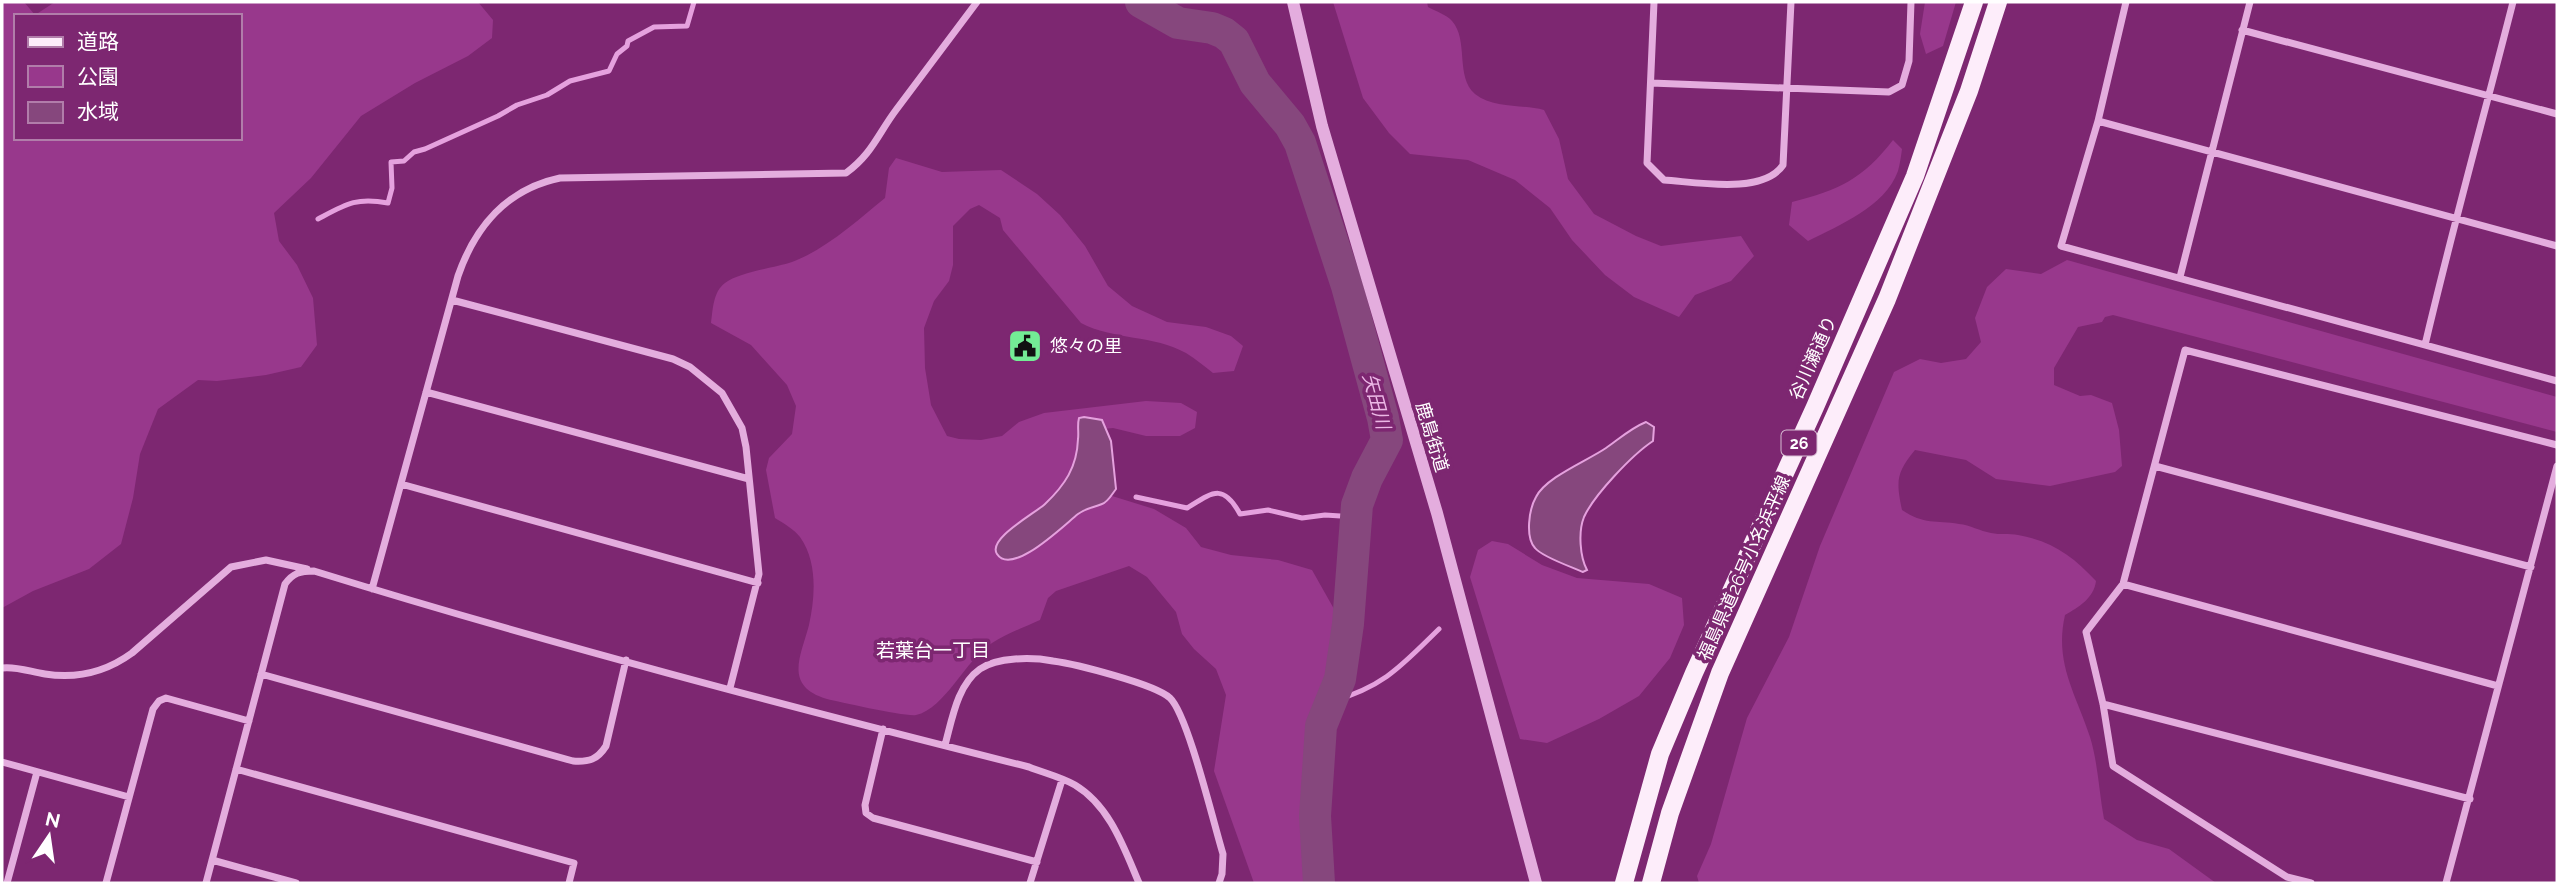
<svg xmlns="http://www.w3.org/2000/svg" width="2559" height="885" viewBox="0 0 2559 885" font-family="Raleway,'Noto Sans JP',sans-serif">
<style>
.green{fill:#98388c;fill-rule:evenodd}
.water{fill:#86477d;stroke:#e5a1de;stroke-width:2}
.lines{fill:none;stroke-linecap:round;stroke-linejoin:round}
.stream{stroke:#e5a1de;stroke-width:5}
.river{stroke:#86477d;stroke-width:32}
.minor{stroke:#e4adde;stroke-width:7}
.tertiary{stroke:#e4adde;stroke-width:12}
.primary{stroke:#fdedfa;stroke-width:18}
.labels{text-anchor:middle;stroke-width:7;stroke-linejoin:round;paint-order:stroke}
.shield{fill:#7d2771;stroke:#d8bed4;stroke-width:2}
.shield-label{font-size:16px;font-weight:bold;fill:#fff}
.poi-label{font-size:18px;fill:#fff;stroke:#7d2771;text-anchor:start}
.street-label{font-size:18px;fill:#fff;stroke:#7d2771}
.water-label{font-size:19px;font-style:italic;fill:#ecb8e6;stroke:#7d2771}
.neighbourhood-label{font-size:19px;fill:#fff;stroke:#7d2771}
</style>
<rect width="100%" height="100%" fill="#7d2771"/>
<!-- green -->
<path class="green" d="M2 2H24L35 15 55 2H478L493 20 492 38 468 56 415 83 361 116 311 178 274 213 279 241 297 265 313 298 317 345 301 367 266 375 217 381 198 380 158 409 140 454 133 498 121 544 89 569 33 591 2 608ZM16 16H240V138H16Z
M1333 2H1427L1428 7C1435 11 1447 15 1452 21 1469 40 1455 77 1475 94 1494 109 1522 104 1544 110L1559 139 1568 179 1594 214 1636 236 1661 246 1741 236 1754 256 1731 281 1695 295 1679 317 1634 297 1605 275 1572 240 1550 208 1515 180 1468 160 1410 154 1389 133 1363 98Z
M1925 2H1956L1943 46 1926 54 1920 34Z
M1893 140 1902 149C1901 156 1900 164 1898 171 1885 207 1839 225 1808 241L1789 225 1792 202C1839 190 1863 179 1893 140Z
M896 158 942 172 1001 170 1037 194 1060 215 1085 246 1108 286 1132 306 1167 322 1206 327 1231 336 1243 346 1234 371 1213 373C1204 366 1196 359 1186 353 1154 335 1113 340 1081 323L1003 230 1000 218 979 205 970 209 953 226V265L949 281 934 301 924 328 925 368 931 405 947 436 959 439 981 440 1002 436 1019 422 1044 413 1146 401 1181 403 1197 412 1195 428 1180 436H1146L1113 428 1093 430 1096 491 1154 509 1186 528 1201 547 1231 555 1278 560 1312 570 1347 632 1352 655 1345 693 1330 740 1320 794 1321 883H1254L1214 771 1226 695 1216 669 1194 649 1182 634 1176 612 1147 577 1129 566 1056 591 1048 598 1040 620C1025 627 1007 633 992 643 966 659 945 709 916 715 906 717 840 702 827 699 783 686 801 656 809 625 815 598 818 562 800 537 795 530 783 523 775 518L766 470 769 458 792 434 796 406 787 385 751 345 711 323C713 309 713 292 725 283 739 272 774 268 792 262 825 250 858 220 885 198L889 168Z
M2067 260 2557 397V432L2113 315 2105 317 2102 322 2078 327 2054 368V385L2080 396 2091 395 2112 403 2119 430 2122 466 2115 472 2050 486 1996 479 1966 460 1915 450C1896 473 1896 481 1902 510 1924 525 1936 520 1959 524 1970 525 1980 531 1991 533 2000 535 2009 533 2018 535 2052 541 2073 556 2096 581 2094 598 2079 607 2065 615 2054 663 2076 694 2090 737 2098 763 2099 792 2104 819L2137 840 2169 849 2216 883H1699L1697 876 1711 844 1747 718 1789 637 1820 546 1894 372 1920 359 1941 363 1966 359 1981 342 1975 318 1987 287 2006 269 2041 274Z
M1492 541 1508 544 1542 565 1577 578 1649 584 1682 598 1684 625 1670 658 1639 696 1599 719 1547 743 1520 739 1470 577 1478 550Z"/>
<!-- water -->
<path class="water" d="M1084 417 1102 420 1111 441 1116 489C1112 494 1108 502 1102 504 1093 508 1086 508 1078 514 1065 524 1012 577 997 554 987 539 1034 514 1045 504 1065 485 1077 467 1078 439 1079 432 1077 425 1079 418Z
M1646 422 1654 427 1653 441C1632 455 1594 495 1584 517 1578 532 1580 557 1587 570L1583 572C1572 567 1542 557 1535 548 1525 537 1529 509 1536 497 1546 477 1587 461 1606 448 1619 439 1631 428 1646 422Z"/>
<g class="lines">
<!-- stream -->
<path class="stream" d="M318 219C346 204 356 197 388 203L392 188 391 162 404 161 414 152 425 149 498 116 517 105 547 95 570 81 609 71 617 54 627 46 628 41 654 27 687 26 694 2
M1136 497 1187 508C1213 492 1223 483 1240 514L1268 510 1302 518 1325 515 1356 517
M1333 701C1385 686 1402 665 1439 629"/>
<!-- river -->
<path class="river" d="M1141 2 1178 23 1212 28 1224 33 1234 41 1255 83 1290 125 1300 143 1347 286 1383 418 1387 440 1367 478 1357 505 1348 624 1340 679 1321 726 1315 816 1319 883"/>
<!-- minor -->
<path class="minor" d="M1654 2 1647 163 1664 180C1696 182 1763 195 1783 165L1791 2
M2126 2 2098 121 2061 246 2557 381
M2242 30 2557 114
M1651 83 1889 92 1902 85 1909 61 1911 2
M2098 121 2557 246
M2180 277 2250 2
M452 300 673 359 690 367 722 393 742 428 746 447 759 574 730 688
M2425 345C2452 230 2484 116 2513 2
M426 392 749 479
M2155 466 2531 567
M401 484 758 583
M2123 584 2498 686
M372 589 458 276C475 227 507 189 560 178L846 173C872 154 878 134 896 110 923 74 950 38 977 2
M2 668C16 666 31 672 45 674 77 679 106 672 132 653L231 567 266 560 307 569
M261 674 573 761C589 762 597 760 606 746L626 660
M2103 704 2470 799
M883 729 865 805 866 813 873 818 1037 862
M945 745C952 720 957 685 980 669 997 657 1032 657 1053 661 1075 664 1155 684 1170 698 1188 715 1214 825 1223 854L1222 874 1219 883
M2 762 129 797
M236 769 574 863 569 883
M212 860 296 883
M7 883 37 772
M106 883 153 709 159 701 166 698 249 721
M206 883 285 584C293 573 300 571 314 571 550 644 790 707 1029 767 1044 773 1061 777 1075 785 1110 806 1124 848 1139 883
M1030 883 1062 780
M2311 883 2287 877 2113 766 2103 704 2086 632 2123 584 2185 350 2557 445
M2446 883 2557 466"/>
<!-- tertiary -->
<path class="tertiary" d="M1293 2 1322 126 1437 513 1536 883"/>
<!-- primary -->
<path class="primary" d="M1624 883 1660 754 1694 673 1815 407 1915 176 1974 2
M1651 883 1670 813 1720 673 1887 299 1969 91 1998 2"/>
</g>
<!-- icons -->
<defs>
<g id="civic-square" transform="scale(1.75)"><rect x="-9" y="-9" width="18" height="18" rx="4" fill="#73ec95" stroke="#7d2771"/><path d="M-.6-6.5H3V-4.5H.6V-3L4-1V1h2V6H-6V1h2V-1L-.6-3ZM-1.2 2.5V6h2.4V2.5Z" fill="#111"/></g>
</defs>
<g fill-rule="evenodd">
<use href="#civic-square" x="1025" y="346"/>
</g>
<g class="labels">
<!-- shield labels -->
<rect class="shield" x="1781.5" y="430.5" width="35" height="25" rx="5"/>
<g class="shield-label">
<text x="1799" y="449">26</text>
</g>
<!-- poi labels -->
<g class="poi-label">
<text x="1050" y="352">悠々の里</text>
</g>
<!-- street labels -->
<g class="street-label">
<text transform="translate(1813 358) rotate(-66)" y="6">谷川瀬通り</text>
<text transform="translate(1432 437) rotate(73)" y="6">鹿島街道</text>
<text transform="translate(1744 568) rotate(-66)" y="6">福島県道26号小名浜平線</text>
</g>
<!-- water labels -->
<g class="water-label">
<text transform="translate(1377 401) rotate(75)" y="7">矢田川</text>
</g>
<!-- neighbourhood labels -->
<g class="neighbourhood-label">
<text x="933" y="657">若葉台一丁目</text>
</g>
</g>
<!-- border -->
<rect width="2559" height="885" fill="none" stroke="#ffffff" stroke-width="7"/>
<!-- legend -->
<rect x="14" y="14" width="228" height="126" fill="#7d2771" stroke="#b17daa" stroke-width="2"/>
<rect x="28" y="37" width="35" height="10" fill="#fdedfa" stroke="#b17daa" stroke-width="2"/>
<text x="77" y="49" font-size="21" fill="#ffffff">道路</text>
<rect x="28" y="66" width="35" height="21" fill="#98388c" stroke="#b17daa" stroke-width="2"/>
<text x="77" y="84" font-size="21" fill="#ffffff">公園</text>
<rect x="28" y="102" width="35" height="21" fill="#86477d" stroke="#b17daa" stroke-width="2"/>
<text x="77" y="119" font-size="21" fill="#ffffff">水域</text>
<!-- north arrow -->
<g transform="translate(49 836) rotate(13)" stroke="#7d2771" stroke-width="5" paint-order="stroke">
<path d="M0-5L12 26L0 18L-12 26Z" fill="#ffffff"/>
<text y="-10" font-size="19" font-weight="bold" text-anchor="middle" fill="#ffffff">N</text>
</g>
</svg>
